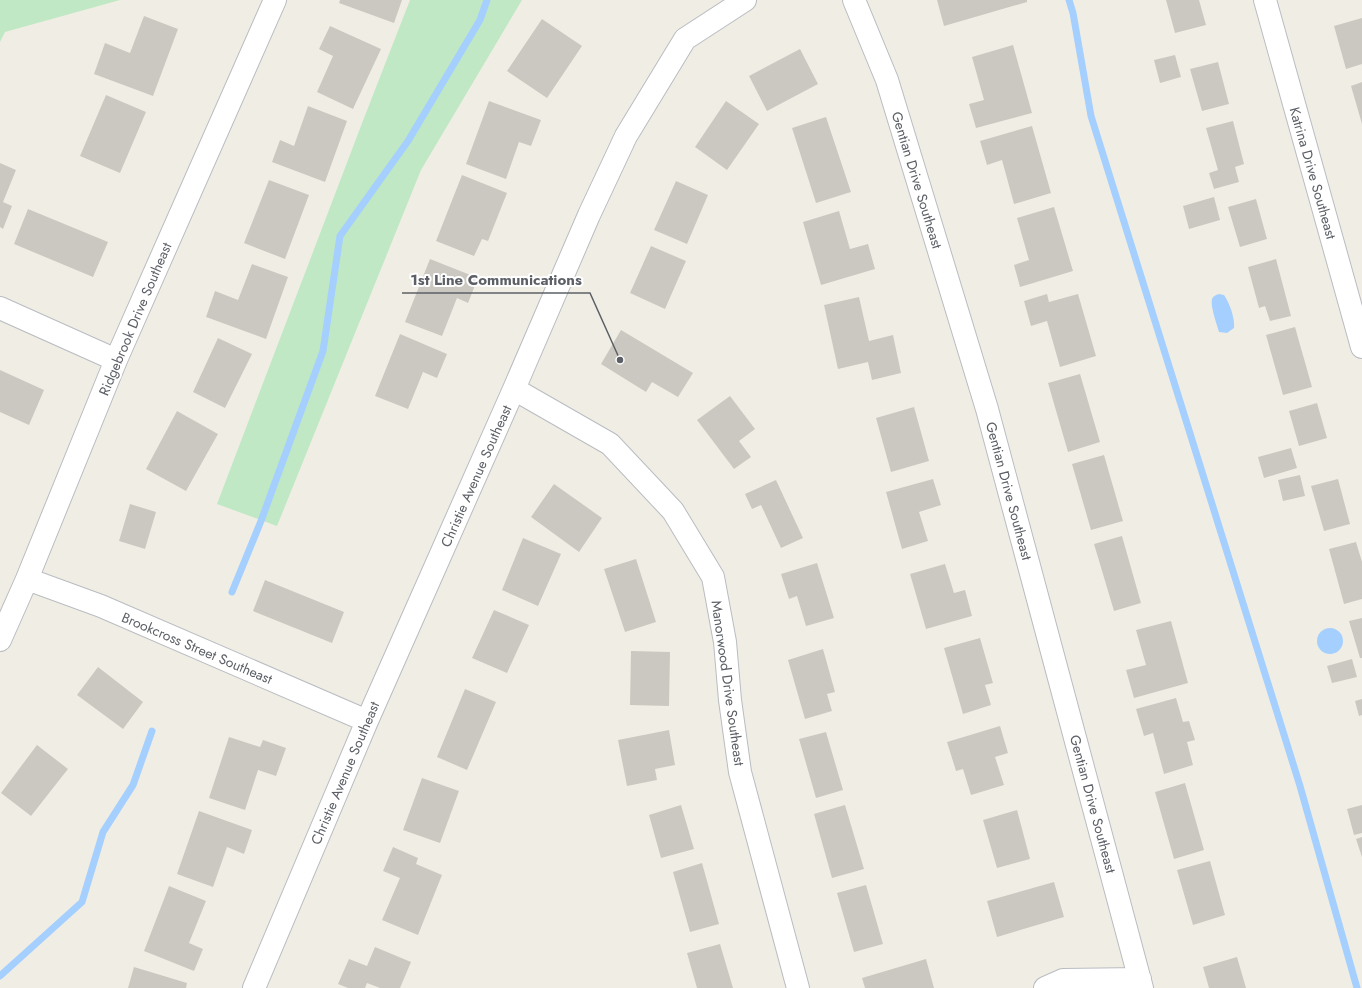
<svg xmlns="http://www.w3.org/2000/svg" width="1362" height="988" viewBox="0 0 1362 988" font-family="Jost,sans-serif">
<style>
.green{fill:#c0e8c4}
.water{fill:#a5cfff}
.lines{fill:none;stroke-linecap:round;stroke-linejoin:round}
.stream{stroke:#a5cfff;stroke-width:7}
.building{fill:#cbc8c1}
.minor-casing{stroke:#b9bcc1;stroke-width:24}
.minor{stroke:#fff;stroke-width:22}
.labels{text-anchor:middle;stroke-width:4;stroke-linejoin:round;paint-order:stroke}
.street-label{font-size:14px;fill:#5c6066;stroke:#fff}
.leader{fill:none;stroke:#5c6066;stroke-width:1.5}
.callout-dot{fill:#5c6066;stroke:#fff;stroke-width:1.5}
.callout-label{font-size:15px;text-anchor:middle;font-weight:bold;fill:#5c6066;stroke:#fff;stroke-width:4;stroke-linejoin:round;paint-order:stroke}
</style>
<rect width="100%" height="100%" fill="#f0eee4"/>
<!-- green -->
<path class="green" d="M0 0H120L5 32 0 42Z
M410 0H522L421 170 277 526 217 504 364 118Z"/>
<!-- water -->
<path class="water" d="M1219 294 1224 295C1230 304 1235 318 1234 328L1227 333 1219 332C1217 325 1210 306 1212 299 1213 296 1216 295 1219 294Z
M1317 641a13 13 0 1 1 26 0a13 13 0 1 1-26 0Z"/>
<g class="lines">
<!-- stream -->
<path class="stream" d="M1069 0 1073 13 1091 116 1300 786 1357 988
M232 592 261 521 323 351 340 236 408 141 480 20 487 0
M0 976 82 902 103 832 133 785 152 731"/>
</g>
<!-- building -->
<path class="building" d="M340 0H402L394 23 339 3Z
M937 0H1027V2L944 26Z
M1166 0H1199L1206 25 1175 33Z
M144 16 178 29 153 96 94 74 105 43 130 53Z
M1362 18V64L1346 69 1334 26Z
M542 19 582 46 547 98 507 71Z
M330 26 381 49 353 109 317 92 333 56 319 49Z
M1013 45 1032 113 976 128 969 104 984 100 972 57Z
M800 49 818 84 767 111 749 76Z
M1175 55 1181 77 1160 83 1154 60Z
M1218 62 1229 104 1202 111 1190 69Z
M1362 82V124L1351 86Z
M106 95 146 112 120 173 80 156Z
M489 101 541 120 531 146 519 142 506 179 466 164Z
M726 101 759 124 727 170 695 147Z
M308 106 347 121 325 182 272 162 280 140 294 146Z
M826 117 851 192 816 203 792 128Z
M1233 121 1244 164 1235 167 1239 182 1214 189 1209 173 1218 170 1206 128Z
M1032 126 1051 193 1014 204 1002 160 987 165 980 141Z
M0 163 16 170 3 202 12 206 3 229 0 227Z
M462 175 507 193 488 241 482 239 474 256 436 241Z
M269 180 309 195 285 259 244 243Z
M676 181 708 195 687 244 654 230Z
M1214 197 1220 220 1189 229 1183 206Z
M1256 199 1267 239 1240 247 1228 207Z
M1054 207 1073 271 1020 287 1014 265 1029 260 1017 218Z
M28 209 108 242 93 277 14 244Z
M839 211 850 249 868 244 875 269 821 285 803 222Z
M651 246 686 261 665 309 630 293Z
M430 259 478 278 468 303 457 298 442 336 405 322Z
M1276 259 1291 316 1270 321 1265 306 1259 308 1248 267Z
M252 264 288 277 266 339 206 317 215 291 238 300Z
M1047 294 1049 302 1078 294 1096 356 1060 367 1047 321 1031 326 1024 301Z
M859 297 869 341 893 335 901 373 872 380 868 362 838 369 824 305Z
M1295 327 1312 387 1283 395 1266 335Z
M621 330 693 373 678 397 652 382 646 392 601 364Z
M400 334 447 354 437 378 423 372 408 409 375 396Z
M218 338 252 354 225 408 193 392Z
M0 370 44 390 29 425 0 412Z
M1080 374 1100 442 1068 452 1048 383Z
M730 396 755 429 739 441 751 457 734 469 697 420Z
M1317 403 1327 438 1299 446 1289 411Z
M914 407 929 461 891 472 876 418Z
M177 411 218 434 186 491 146 469Z
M1291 448 1297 468 1264 478 1258 457Z
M1104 455 1123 521 1091 530 1072 464Z
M1300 475 1305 496 1283 501 1278 480Z
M933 479 941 505 919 512 928 541 902 549 886 492Z
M1338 479 1350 524 1324 531 1311 486Z
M776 480 803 538 781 548 761 505 752 509 745 494Z
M554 484 602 518 579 552 531 517Z
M130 504 156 512 145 549 119 541Z
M1122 536 1141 603 1114 611 1094 544Z
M523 538 561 554 538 606 502 590Z
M1356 542 1362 562V599L1344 604 1329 549Z
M636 559 656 622 625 632 604 569Z
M817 563 834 618 806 626 797 596 789 599 781 574Z
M945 564 954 593 965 590 972 616 926 629 910 574Z
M265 580 344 612 332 643 253 611Z
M494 610 529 625 507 673 472 658Z
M1362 618V658H1360L1349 621Z
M1171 621 1188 683 1134 698 1126 670 1146 665 1136 630Z
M980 638 993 683 985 685 991 705 963 714 944 648Z
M823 649 835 692 827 694 832 711 805 719 788 660Z
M631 651 670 652 669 706 630 705Z
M1352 659 1357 677 1332 683 1327 666Z
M98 667 143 702 123 729 77 695Z
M465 689 496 702 467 770 437 757Z
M1176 698 1183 722 1189 721 1195 740 1187 742 1193 765 1164 774 1153 733 1144 736 1136 709Z
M1362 699V715L1359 716 1355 701Z
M1000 726 1008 753 995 757 1004 785 971 795 963 769 956 771 947 742Z
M669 730 675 765 655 769 657 780 627 786 618 740Z
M826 732 843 790 816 798 799 739Z
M229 737 260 747 263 740 286 748 276 776 258 770 245 810 209 798Z
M37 745 68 769 31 816 1 793Z
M422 778 459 791 440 843 403 830Z
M1185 783 1204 850 1174 859 1155 792Z
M681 805 694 849 661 858 649 815Z
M845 805 864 869 832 878 814 814Z
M1362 805V833L1354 835 1347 809Z
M1017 810 1030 859 997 868 983 820Z
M199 811 252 830 244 854 227 847 213 887 177 874Z
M1362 837V857L1356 839Z
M393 847 418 858 416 864 442 875 418 935 382 920 400 878 383 871Z
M1210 861 1225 915 1193 925 1177 870Z
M702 863 719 924 690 932 673 872Z
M1054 882 1064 917 997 937 987 901Z
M866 885 883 944 854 952 837 893Z
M169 886 206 901 189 943 203 949 194 971 144 951Z
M720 944 733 988H697L687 953Z
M375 947 411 962 400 988H380L367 983 365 988H348L338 984 349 959 367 966Z
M1237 957 1246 988H1209L1203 967Z
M926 959 934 988H865L862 978Z
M134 967 187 983 186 988H128Z"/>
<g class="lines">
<!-- minor casing -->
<g class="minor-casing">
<path id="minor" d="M854 0 887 80 987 409 1142 988
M1265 0 1362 347
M0 308 116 360
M514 389 610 444 673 511 713 577 725 642 730 700 740 772 798 988
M27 579 101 606 367 721
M0 640 27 579 116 360 275 0
M254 988 367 721 514 389 589 215 626 136 685 39 745 0
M1045 988 1063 980 1140 979"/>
</g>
<!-- minor -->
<use href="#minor" class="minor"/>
</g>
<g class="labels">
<!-- street labels -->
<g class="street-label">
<text transform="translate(1313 173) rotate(74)" y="5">Katrina Drive Southeast</text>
<text transform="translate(917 180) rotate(73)" y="5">Gentian Drive Southeast</text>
<text transform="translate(135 319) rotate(-67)" y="5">Ridgebrook Drive Southeast</text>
<text transform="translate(476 476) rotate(-66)" y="5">Christie Avenue Southeast</text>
<text transform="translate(1009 491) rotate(75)" y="5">Gentian Drive Southeast</text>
<text transform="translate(197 648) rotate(23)" y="5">Brookcross Street Southeast</text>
<text transform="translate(728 683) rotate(82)" y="5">Manorwood Drive Southeast</text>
<text transform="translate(345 773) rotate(-67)" y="5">Christie Avenue Southeast</text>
<text transform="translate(1093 804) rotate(75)" y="5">Gentian Drive Southeast</text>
</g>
</g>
<!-- callouts -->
<path class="leader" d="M620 360L590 293H402"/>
<circle class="callout-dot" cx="620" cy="360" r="4"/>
<g class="callout-label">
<text x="496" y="285">1st Line Communications</text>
</g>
</svg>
